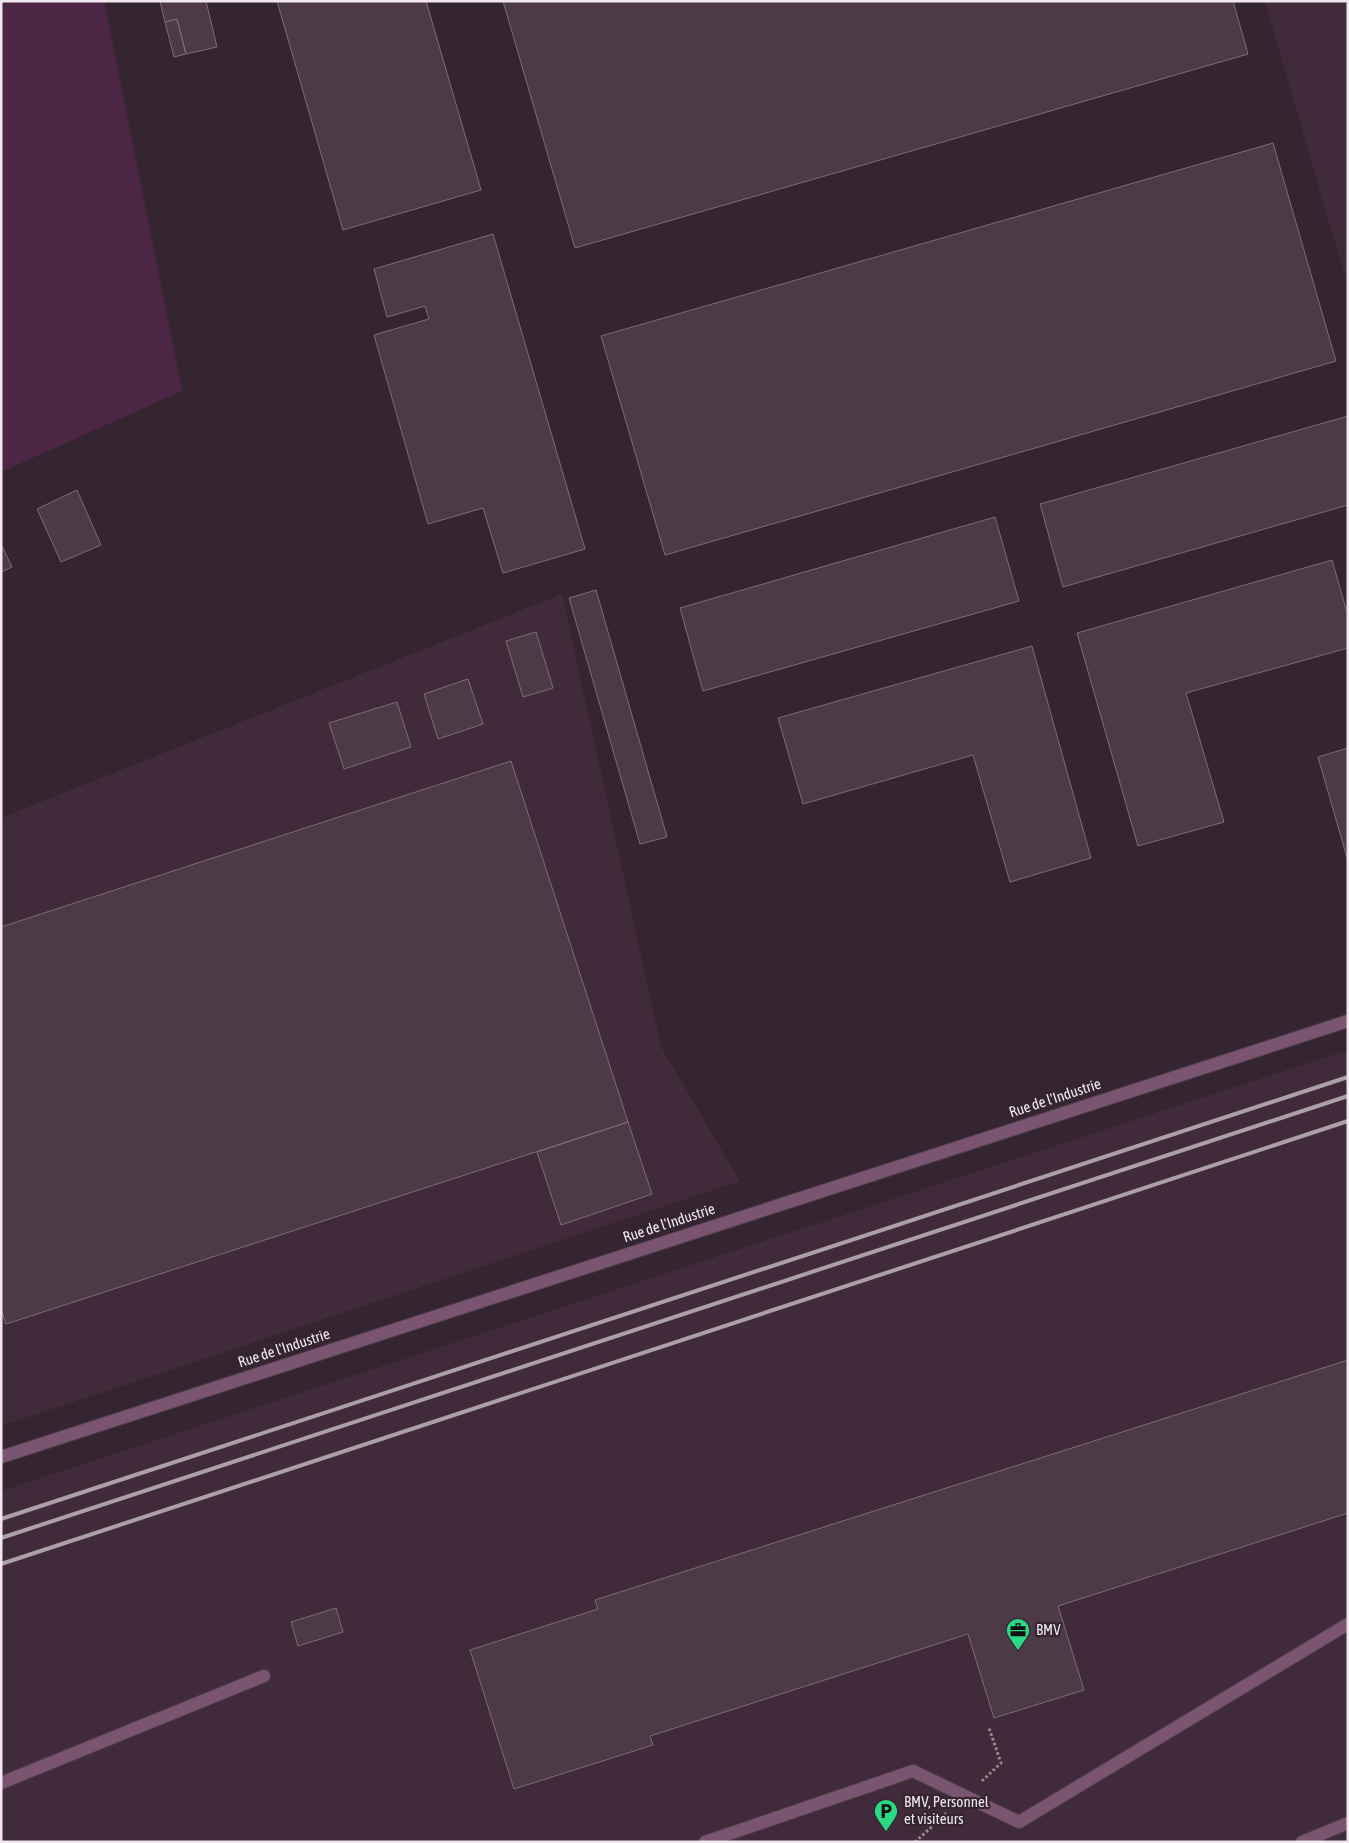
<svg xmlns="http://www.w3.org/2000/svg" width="1349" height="1843" viewBox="0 0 1349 1843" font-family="'Asap Condensed',sans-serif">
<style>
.built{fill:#412b3b}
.pitch{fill:#4c2644}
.building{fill:#4c3b47;stroke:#7e6c79}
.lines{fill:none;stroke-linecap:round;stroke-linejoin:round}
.minor-casing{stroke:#4f404b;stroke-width:14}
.path{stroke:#978a93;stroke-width:3;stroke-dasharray:2.5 2.5;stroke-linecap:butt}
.minor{stroke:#7b5472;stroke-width:12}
.rail{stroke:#ab9fa8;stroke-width:4}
.labels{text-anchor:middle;stroke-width:4.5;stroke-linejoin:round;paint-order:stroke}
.street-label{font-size:15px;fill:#f1e7ee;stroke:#352531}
.poi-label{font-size:15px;fill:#f1e7ee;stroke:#352531;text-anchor:start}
</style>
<rect width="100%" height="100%" fill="#352531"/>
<!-- built -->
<path class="built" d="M1265 1H1348V286L1336 246Z
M562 594 661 1047 740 1181 1 1426V818Z
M1348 1050V1842H1V1491Z"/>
<!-- pitch -->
<path class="pitch" d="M1 1H104L182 391 1 472Z"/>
<!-- building -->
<path class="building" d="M160 1H206L217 47 186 54 177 19 165 22Z
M277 1H426L481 190 343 230Z
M503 1H1233L1248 54 575 248Z
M177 19 186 54 174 57 165 22Z
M1273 143 1336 361 665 555 601 336Z
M493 234 585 549 503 573 483 508 428 524 374 335 429 319 425 306 387 317 374 269Z
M1348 416V505L1063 587 1040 504Z
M77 490 101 545 61 562 37 509Z
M995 517 1019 601 703 691 680 608Z
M1 544 12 567 1 572Z
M1332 560 1348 616V648L1186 693 1224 822 1138 846 1077 633Z
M596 590 667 837 640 844 569 598Z
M536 632 553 688 523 697 506 641Z
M1032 646 1091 858 1010 882 973 755 803 804 778 718Z
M468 679 483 724 438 739 424 694Z
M397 702 411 747 344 769 329 723Z
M1348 748V861L1318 757Z
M511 761 628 1122 6 1324 1 1309V927Z
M628 1122 652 1194 561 1225 537 1152Z
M1348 1360V1513L1058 1606 1084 1690 994 1718 968 1634 650 1736 653 1745 514 1789 470 1650 598 1609 595 1600Z
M336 1608 343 1632 298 1646 291 1622Z"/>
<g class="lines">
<!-- minor casing -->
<g class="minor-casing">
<path id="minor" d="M1 1457 1348 1021
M1 1783 264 1676
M705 1842 913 1771 1019 1822 1348 1624
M1302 1842 1348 1823"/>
</g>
<!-- path -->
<path class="path" d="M982 1781 1001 1763 989 1728
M915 1842 948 1812"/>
<!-- minor -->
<use href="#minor" class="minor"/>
<!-- rail -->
<path class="rail" d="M1 1519 1348 1077
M1 1538 1348 1096
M1 1564 1348 1121"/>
</g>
<!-- icons -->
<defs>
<g id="office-pin" transform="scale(1.25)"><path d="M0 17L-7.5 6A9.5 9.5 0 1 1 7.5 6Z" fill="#2bd884" stroke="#352531"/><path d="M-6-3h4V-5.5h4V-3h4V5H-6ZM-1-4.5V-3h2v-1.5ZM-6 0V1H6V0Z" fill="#111"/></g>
<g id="parking-pin" transform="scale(1.25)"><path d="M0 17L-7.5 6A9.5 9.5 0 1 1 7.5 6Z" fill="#2bd884" stroke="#352531"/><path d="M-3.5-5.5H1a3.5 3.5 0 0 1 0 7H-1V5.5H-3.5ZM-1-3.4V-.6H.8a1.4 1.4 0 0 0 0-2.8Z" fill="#111"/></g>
</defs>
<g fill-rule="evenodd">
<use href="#office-pin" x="1018" y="1630"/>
<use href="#parking-pin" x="886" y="1811"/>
</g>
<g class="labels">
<!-- street labels -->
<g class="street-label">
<text transform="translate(1055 1098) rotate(-18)" y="5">Rue de l'Industrie</text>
<text transform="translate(669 1223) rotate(-18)" y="5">Rue de l'Industrie</text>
<text transform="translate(284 1348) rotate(-18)" y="5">Rue de l'Industrie</text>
</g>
<!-- poi labels -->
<g class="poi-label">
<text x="1036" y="1635">BMV</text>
<text x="904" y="1807">BMV, Personnel<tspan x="904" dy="17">et visiteurs</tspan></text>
</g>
</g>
<!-- border -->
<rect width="1349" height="1843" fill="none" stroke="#f1e7ee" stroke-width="5"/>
</svg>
